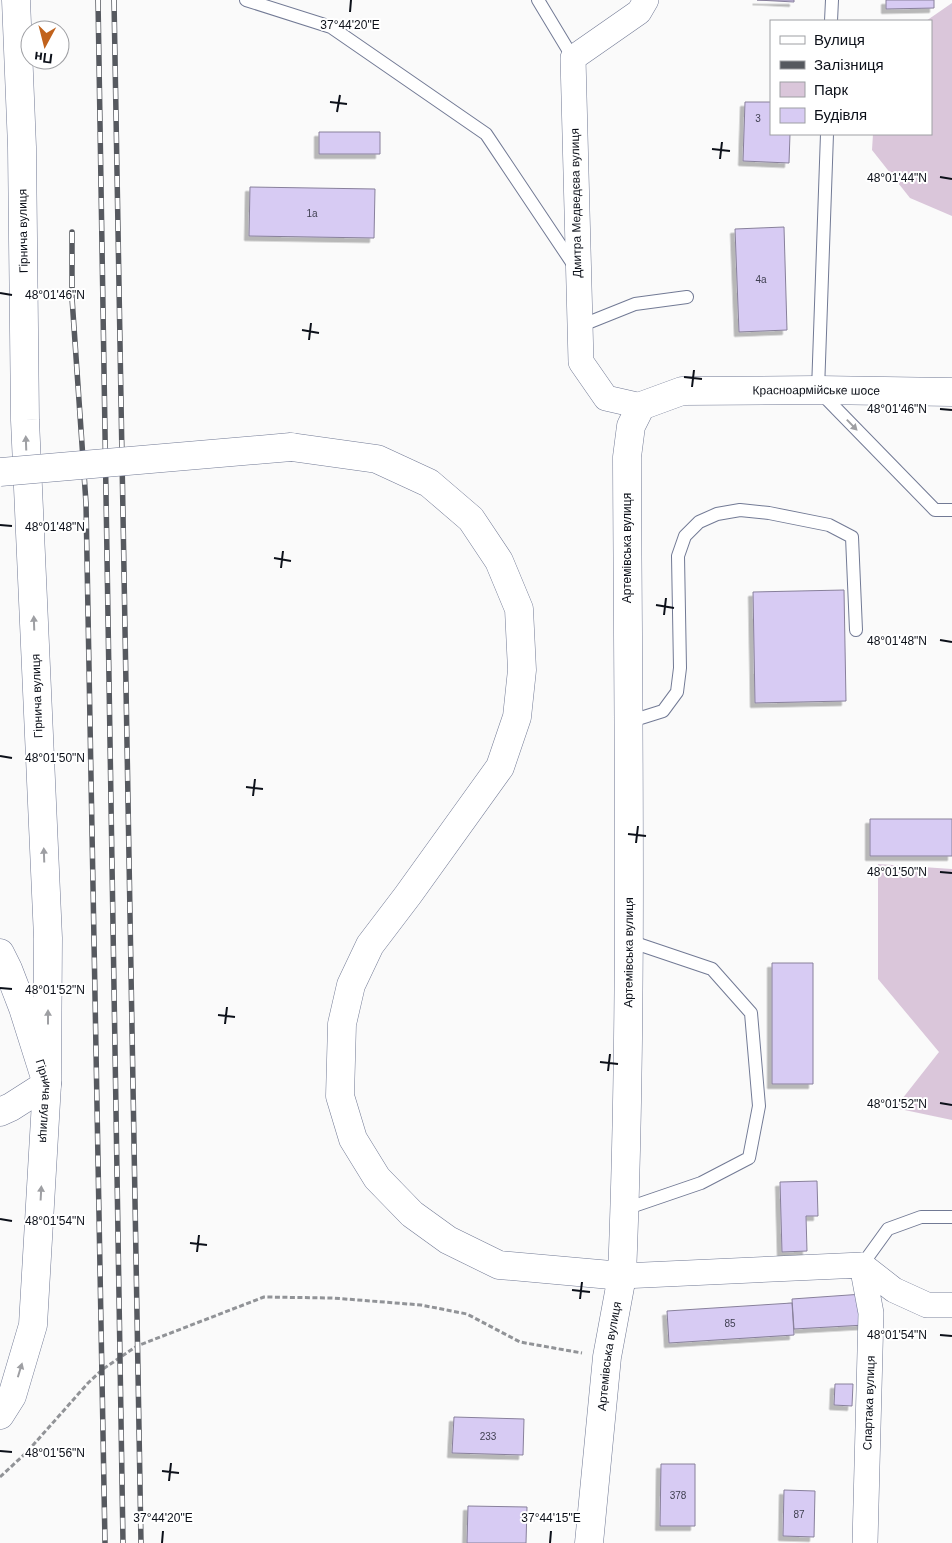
<svg xmlns="http://www.w3.org/2000/svg" width="952" height="1543" viewBox="0 0 952 1543" font-family="Helvetica,sans-serif">
<style>
.green{fill:#dac6da}
.building{fill:#d7cbf3;stroke:#88809b;filter:url(#shadow)}
.lines{fill:none;stroke-linecap:round;stroke-linejoin:round}
.lane-casing{stroke:#727a95;stroke-width:14}
.street-casing{stroke:#727a95;stroke-width:26}
.secondary-casing{stroke:#727a95;stroke-width:29}
.primary-casing{stroke:#727a95;stroke-width:29}
.path{stroke:#919397;stroke-width:3;stroke-dasharray:5 2.5;stroke-linecap:butt}
.lane{stroke:#fff;stroke-width:12}
.street{stroke:#fff;stroke-width:25}
.secondary{stroke:#fff;stroke-width:28}
.primary{stroke:#fff;stroke-width:28}
.rail-casing{stroke:#56595f;stroke-width:5.5}
.rail{stroke:#fff;stroke-width:4;stroke-dasharray:11;stroke-linecap:butt}
.primary-bridge-casing{stroke:#727a95;stroke-width:29;stroke-linecap:butt}
.primary-bridge{stroke:#fff;stroke-width:28}
.oneway{fill:#9e9fa3}
.ticks{fill:none;stroke:#0c1019;stroke-width:2}
.labels{text-anchor:middle;stroke-width:4;stroke-linejoin:round;paint-order:stroke}
.number-label{font-size:10px;fill:#3f3f50}
.street-label{font-size:12px;fill:#0c1019;stroke:#fff}
.ticks-label{font-size:12px;text-anchor:middle;fill:#0c1019;stroke:#fff;stroke-width:4;stroke-linejoin:round;paint-order:stroke}
</style>
<defs>
<filter id="shadow"><feDropShadow dx="-4.5" dy="4.5" stdDeviation="0" flood-color="#0004"/></filter>
</defs>
<rect width="100%" height="100%" fill="#fafafa"/>
<!-- green -->
<path class="green" d="M952 3V216L910 198 872 150 873 134H931V21H926Z
M878 864 952 869V1120L895 1108 939 1052 878 979Z"/>
<!-- building -->
<path class="building" d="M757 0H794V2Z
M886 0H934V8L886 9Z
M745 102H771V134H790L789 163 743 161Z
M319 132H380V154H319Z
M250 187 375 189 374 238 249 236Z
M784 227 787 330 739 332 735 229Z
M844 590 846 701 755 703 753 592Z
M870 819H952V856H870Z
M772 963H813V1084H772Z
M817 1181 818 1216H806L807 1251 782 1252 780 1182Z
M863 1294 865 1325 794 1329 792 1299Z
M792 1303 794 1335 669 1343 667 1311Z
M835 1384H853L852 1406 834 1405Z
M454 1417 524 1419 523 1455 452 1453Z
M661 1464H695V1526H660Z
M784 1490 815 1491 814 1537 783 1536Z
M468 1506 527 1507 526 1543H467Z"/>
<g class="lines">
<!-- lane casing -->
<g class="lane-casing">
<path id="lane" d="M246 0 331 27 486 134 575 267
M538 0 573 58
M831 21 832 0
M827 134 818 390 935 510H952
M580 326 635 304 687 297
M628 722 663 711 677 692 680 668 678 556 685 536 699 522 717 514 740 510 769 513 829 525 852 537 856 630
M625 1209 701 1183 749 1158 759 1106 751 1013 712 969 629 941
M862 1265 888 1229 921 1217H952"/>
</g>
<!-- street casing -->
<g class="street-casing">
<path id="street" d="M641 406 606 398 581 362 573 58 639 12 646 0
M862 1265 871 1313 865 1543
M622 1276 862 1265 894 1290 927 1305H952"/>
</g>
<!-- secondary casing -->
<g class="secondary-casing">
<g id="secondary">
<path d="M0 1112 11 1107 47 1084 48 938 25 420 22 147 16 0"/>
<path id="s1" d="M589 1543 607 1357 622 1276"/>
</g>
</g>
<!-- primary casing -->
<g class="primary-casing">
<g id="primary">
<path id="s2" d="M291 447 377 459 429 483 471 519 499 561 519 609 522 670 517 717 500 767 408 895 370 945 351 985 342 1024 340 1096 353 1139 377 1178 412 1214 448 1240 499 1265 622 1276C633 1004 628 730 627 457L631 426 641 406 682 391 818 390 952 392"/>
<path id="s3" d="M0 953 8 969 23 1008 47 1084 33 1325 12 1396 0 1415"/>
</g>
</g>
<!-- path -->
<path class="path" d="M0 1477 27 1452 88 1383 103 1369 137 1346 264 1297 333 1298 421 1305 467 1314 520 1342 582 1353"/>
<!-- lane -->
<use href="#lane" class="lane"/>
<!-- street -->
<use href="#street" class="street"/>
<!-- secondary -->
<use href="#secondary" class="secondary"/>
<!-- primary -->
<use href="#primary" class="primary"/>
<!-- rail casing -->
<g class="rail-casing">
<path id="rail" d="M98 0 123 1543
M114 0 141 1543
M72 232V298L86 503 105 1543"/>
</g>
<!-- rail -->
<use href="#rail" class="rail"/>
<!-- primary-bridge casing -->
<g class="primary-bridge-casing">
<path id="primary-bridge" d="M0 472 291 447"/>
</g>
<!-- primary-bridge -->
<use href="#primary-bridge" class="primary-bridge"/>
</g>
<!-- one-way arrows -->
<defs><path id="oneway-solid" d="M-6-.8H1V-3.2L6.5 0L1 3.2V.8H-6Z" transform="scale(1.25)"/></defs>
<g class="oneway">
<use href="#oneway-solid" transform="translate(852 425) rotate(46)"/>
<use href="#oneway-solid" transform="translate(26 443) rotate(-92)"/>
<use href="#oneway-solid" transform="translate(34 623) rotate(-92)"/>
<use href="#oneway-solid" transform="translate(44 855) rotate(-92)"/>
<use href="#oneway-solid" transform="translate(48 1017) rotate(-90)"/>
<use href="#oneway-solid" transform="translate(41 1193) rotate(-87)"/>
<use href="#oneway-solid" transform="translate(20 1370) rotate(-73)"/>
</g>
<!-- ticks -->
<path class="ticks" d="M350 12 351 0M330 102 347 104M337 112 340 95M712 149 730 151M720 159 722 142M940 177 952 179M0 293 12 295M302 330 319 333M309 340 311 323M684 377 702 379M692 387 694 370M940 409 952 410M0 525 12 526M274 558 291 561M281 568 283 551M656 605 674 608M664 615 666 598M940 640 952 642M0 756 12 758M246 787 263 789M253 796 255 779M628 834 646 836M636 843 638 826M940 872 952 873M0 988 12 989M218 1015 235 1017M225 1024 227 1007M600 1062 618 1064M608 1071 610 1054M940 1103 952 1105M0 1219 12 1221M190 1243 207 1245M197 1252 199 1235M572 1290 590 1292M580 1299 582 1282M940 1335 952 1336M0 1451 12 1452M162 1471 179 1473M169 1481 171 1463M162 1543 163 1531M550 1543 551 1531"/>
<g class="labels">
<!-- number labels -->
<g class="number-label">
<text x="758" y="122">3</text>
<text x="312" y="217">1а</text>
<text x="761" y="283">4а</text>
<text x="730" y="1327">85</text>
<text x="488" y="1440">233</text>
<text x="678" y="1499">378</text>
<text x="799" y="1518">87</text>
</g>
<!-- street labels -->
<g class="street-label">
<text transform="translate(576 203) rotate(-91)" y="4">Дмитра Медведєва вулиця</text>
<text transform="translate(23 231) rotate(-91)" y="4">Гірнича вулиця</text>
<text dy="4" stroke="none"><textPath href="#s2" startOffset="2256">Красноармійське шосе</textPath></text>
<text transform="translate(627 548) rotate(-90)" y="4">Артемівська вулиця</text>
<text transform="translate(37 696) rotate(-92)" y="4">Гірнича вулиця</text>
<text dy="4" stroke="none"><textPath href="#s2" startOffset="1529">Артемівська вулиця</textPath></text>
<text dy="4" stroke="none"><textPath href="#s3" startOffset="156">Гірнича вулиця</textPath></text>
<text dy="4" stroke="none"><textPath href="#s1" startOffset="188">Артемівська вулиця</textPath></text>
<text transform="translate(869 1403) rotate(-88)" y="4">Спартака вулиця</text>
</g>
</g>
<g class="ticks-label">
<text x="350" y="29">37°44'20"E</text>
<text x="897" y="182">48°01'44"N</text>
<text x="55" y="299">48°01'46"N</text>
<text x="897" y="413">48°01'46"N</text>
<text x="55" y="531">48°01'48"N</text>
<text x="897" y="645">48°01'48"N</text>
<text x="55" y="762">48°01'50"N</text>
<text x="897" y="876">48°01'50"N</text>
<text x="55" y="994">48°01'52"N</text>
<text x="897" y="1108">48°01'52"N</text>
<text x="55" y="1225">48°01'54"N</text>
<text x="897" y="1339">48°01'54"N</text>
<text x="55" y="1457">48°01'56"N</text>
<text x="163" y="1522">37°44'20"E</text>
<text x="551" y="1522">37°44'15"E</text>
</g>
<!-- legend -->
<rect x="770" y="20" width="162" height="115" fill="#ffffff" stroke="#9e9fa3"/>
<rect x="780" y="36" width="25" height="8" fill="#ffffff" stroke="#9e9fa3"/>
<text x="814" y="45" font-size="15" fill="#0c1019">Вулиця</text>
<rect x="780" y="61" width="25" height="8" fill="#56595f" stroke="#9e9fa3"/>
<text x="814" y="70" font-size="15" fill="#0c1019">Залізниця</text>
<rect x="780" y="82" width="25" height="15" fill="#dac6da" stroke="#9e9fa3"/>
<text x="814" y="95" font-size="15" fill="#0c1019">Парк</text>
<rect x="780" y="108" width="25" height="15" fill="#d7cbf3" stroke="#9e9fa3"/>
<text x="814" y="120" font-size="15" fill="#0c1019">Будівля</text>
<!-- north arrow -->
<g transform="translate(45 45) rotate(187)"><circle r="24" fill="#ffffff" stroke="#9e9fa3"/>
<path d="M0-4L9 19L0 12L-9 19Z" fill="#c1621c"/>
<text y="-8" font-size="14" font-weight="bold" text-anchor="middle" fill="#0c1019">Пн</text>
</g>
</svg>
